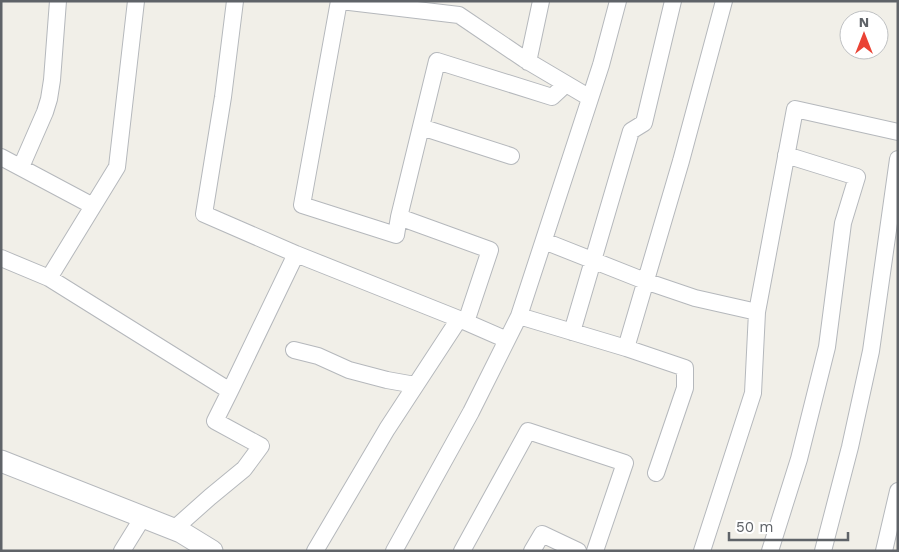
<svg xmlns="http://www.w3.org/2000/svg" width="899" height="552" viewBox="0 0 899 552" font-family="'Work Sans',sans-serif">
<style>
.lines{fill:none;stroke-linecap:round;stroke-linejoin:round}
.minor-casing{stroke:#b5b8bc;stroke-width:18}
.tertiary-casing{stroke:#b5b8bc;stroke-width:23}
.minor{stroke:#fff;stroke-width:16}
.tertiary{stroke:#fff;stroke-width:21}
</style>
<rect width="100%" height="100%" fill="#f1efe8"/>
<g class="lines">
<!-- minor casing -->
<g class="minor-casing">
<path id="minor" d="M235 1 223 97 204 214 296 254 459 319
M339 1 302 205 396 235 399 217 490 250 466 322
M341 1 459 15 524 59 590 98
M528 62 541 1
M421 127 511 156
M1 157 93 206
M21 167 45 112 49 99 52 80 58 1
M399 217 437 61 552 97 566 84
M544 241 645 281 695 298 757 312
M1 258 49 278 117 167 136 1
M49 278 230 391
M519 316 601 65 618 1
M572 332 631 131 644 123 673 1
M626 348 685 368V388L656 473
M294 350 318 356 349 370 387 380 415 385
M174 529 210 497 244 469 261 446 215 421 230 391 296 254
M122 551 143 517
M315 551 387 429 459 319 507 340
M394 551 471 412 519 316 626 348 681 161 724 1
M462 551 528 431 625 463 595 551
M532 551 542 534 578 551
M702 551 753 393 757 312 795 109 898 132
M770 551 799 459 827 347 843 223 857 177 786 155
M823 551 850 447 871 351 898 159
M884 551 898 491"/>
</g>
<!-- tertiary casing -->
<g class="tertiary-casing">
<path id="tertiary" d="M1 461 181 532 212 551"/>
</g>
<!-- minor -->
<use href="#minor" class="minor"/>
<!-- tertiary -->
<use href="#tertiary" class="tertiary"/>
</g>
<!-- border -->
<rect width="899" height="552" fill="none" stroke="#5f6368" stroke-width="5"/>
<!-- north arrow -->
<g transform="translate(864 35)"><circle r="24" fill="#ffffff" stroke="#bfc1c3"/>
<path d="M0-4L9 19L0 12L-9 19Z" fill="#ea4335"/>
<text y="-8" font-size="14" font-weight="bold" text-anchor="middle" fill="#5f6368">N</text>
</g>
<!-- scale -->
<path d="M729 532v8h119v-8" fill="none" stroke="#5f6368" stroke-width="2.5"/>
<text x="736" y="532" font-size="15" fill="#5f6368" stroke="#ffffff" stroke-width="4" paint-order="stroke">50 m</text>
</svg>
